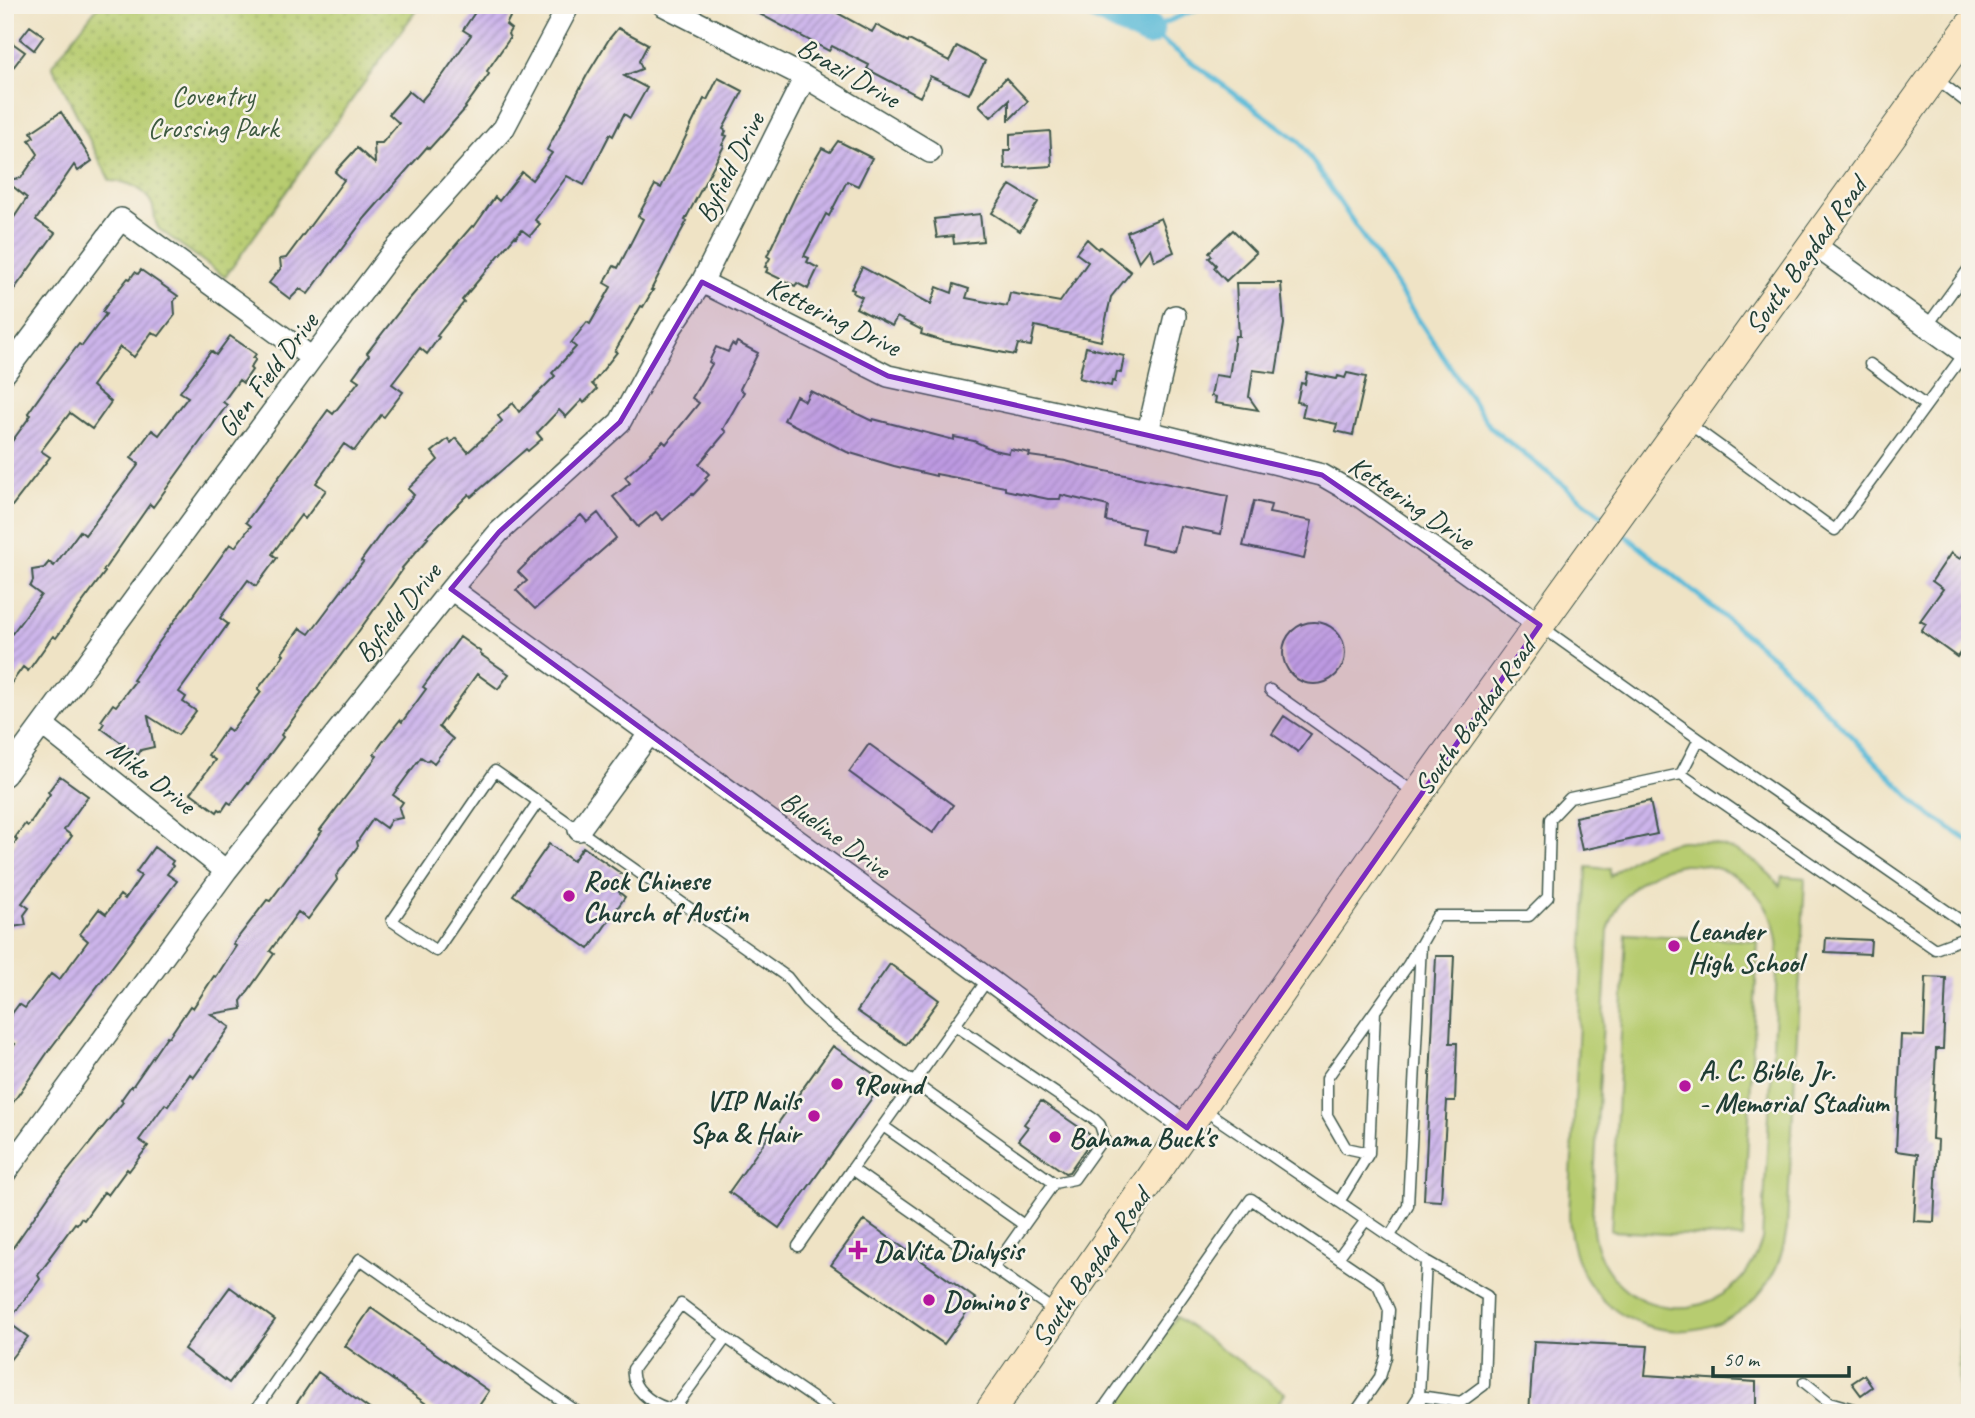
<svg xmlns="http://www.w3.org/2000/svg" width="1975" height="1418" viewBox="0 0 1975 1418" font-family="Caveat,sans-serif">
<style>
.green{fill:#b7cc70;stroke:#6b8452;stroke-width:2;fill-rule:evenodd}
.park{fill:url(#park-dots);stroke:#6b8452;stroke-width:2}
.lines{fill:none;stroke-linecap:round;stroke-linejoin:round}
.stream{stroke:#59bad8;stroke-width:5}
.river{stroke:#59bad8;stroke-width:33}
.building{fill:url(#building-hatch)}
.service-casing{stroke:#3e564a;stroke-width:13}
.minor-casing{stroke:#3e564a;stroke-width:24}
.secondary-casing{stroke:#3e564a;stroke-width:32}
.service{stroke:#fff;stroke-width:10}
.minor{stroke:#fff;stroke-width:21}
.secondary{stroke:#fbe6c3;stroke-width:30}
.marked{fill:#7b2cbf;fill-opacity:0.2;stroke:#7b2cbf;stroke-width:5;stroke-linejoin:round}
.poi-dot{fill:#b5179e;stroke:#f7f3e8;stroke-width:2.5}
.labels{text-anchor:middle;stroke-width:5;stroke-linejoin:round;paint-order:stroke}
.street-label{font-size:28px;fill:#1f3d34;stroke:#f7f3e8}
.park-label{font-size:28px;fill:#3d5a40;stroke:#f7f3e8}
.poi-label{font-size:28px;font-weight:bold;fill:#1f3d34;stroke:#f7f3e8;text-anchor:start}
</style>
<defs>
<pattern id="park-dots" width="8" height="8" patternUnits="userSpaceOnUse" patternTransform="scale(1.75)"><rect width="8" height="8" fill="#b7cc70"/><path d="M2 2h.1M6 6h.1" fill="none" stroke="#94a75d" stroke-width="1.8" stroke-linecap="round"/></pattern>
<pattern id="building-hatch" width="6" height="6" patternUnits="userSpaceOnUse" patternTransform="scale(1.75)"><rect width="6" height="6" fill="#cdb5eb"/><path d="M-1 1l2-2M0 6l6-6M5 7l2-2" fill="none" stroke="#a694bf"/></pattern>
</defs>
<rect width="100%" height="100%" fill="#f7f3e8"/>
<filter id="ink" filterUnits="userSpaceOnUse"><feTurbulence type="fractalNoise" baseFrequency=".0143" numOctaves="2"/><feDisplacementMap in="SourceGraphic" scale="14" xChannelSelector="R" yChannelSelector="G"/><feConvolveMatrix kernelMatrix="1 2 1 2 8 2 1 2 1" color-interpolation-filters="sRGB"/></filter>
<filter id="wash" filterUnits="userSpaceOnUse"><feTurbulence type="fractalNoise" baseFrequency=".00686" numOctaves="4" result="noise"/><feDisplacementMap in="SourceGraphic" scale="28" xChannelSelector="R" yChannelSelector="G"/><feGaussianBlur stdDeviation="1.57" result="paint"/><feColorMatrix in="noise" values="0 0 0 0 0 0 0 0 0 0 0 0 0 0 0 0 0 1.4 0 .05"/><feComposite in="paint" operator="in"/></filter>
<g filter="url(#wash)">
<rect width="100%" height="100%" fill="#efe3c5"/>
<!-- green -->
<path class="green" d="M1681 841C1722 840 1755 854 1780 886L1782 876 1805 878 1787 1228C1768 1372 1573 1361 1569 1215L1587 867 1610 869V877C1631 857 1652 846 1681 841ZM1683 864C1739 863 1777 899 1778 955L1762 1240C1731 1342 1595 1323 1592 1217L1608 931C1619 894 1644 871 1683 864Z
M1626 934 1758 941 1743 1238 1611 1231Z
M1960 1256H1970V1413H1958Z
M1176 1317 1285 1393 1271 1413H1109Z"/>
<!-- park -->
<path class="park" d="M99 5H420L225 277 159 229C154 222 155 215 153 207 147 189 128 181 110 181L52 65Z"/>
<g class="lines">
<!-- stream -->
<path class="stream" d="M1148 30 1299 141 1491 428 1604 517
M1148 30 1206 5
M1619 530 1779 662 1923 810 1970 842"/>
<!-- river -->
<path class="river" d="M1097 5 1148 30"/>
</g>
<g id="blocks">
<!-- building -->
<path class="building" d="M480 5H516L506 25 511 29 508 34 510 38 487 71 489 74 465 107 466 108 429 149 427 147 365 218 308 294 300 289 290 299 269 283 281 268 280 259 286 258 344 180 335 172 357 148 375 164 374 143H382L399 123 389 114 409 91 421 101 443 75 471 35 463 30Z
M743 5H823L872 32 876 25 908 42 909 40 949 61 957 46 985 61 969 94 930 76 920 97 867 69 869 65 832 46 829 51Z
M30 26 44 36 34 50 20 39Z
M618 28 648 44 639 61 642 69 624 76 647 88 630 118 624 114 613 136 610 134 584 185 567 176 535 220 540 224 530 236 522 230 516 237 515 236 462 300 464 302 437 336 439 337 427 354 420 348 392 384 403 392 384 417 381 415 354 451 344 444 316 483 326 490 305 519 301 515 272 554 277 558 256 586 248 580 220 618 228 624 179 692 186 697 183 702 196 711 178 735 148 716 154 747 141 750 138 755 101 728 104 723 101 721 113 704 116 706 135 681 133 680 157 645 230 544 235 547 251 526 246 522 328 410 333 414 359 381 353 377 369 355 367 353 405 304 472 226 474 227 495 197 499 201 522 172 532 180 552 153 547 150 587 75 609 39Z
M11 42 25 52 5 78V49Z
M718 78 743 91 723 129 726 131 724 135 727 136 722 145 724 146 685 220 687 221 678 237 651 290H653L643 307 641 306 615 351 617 352 592 384 597 389 584 403 582 400 566 417 559 410 537 433 542 439 528 451 526 449 471 497 469 494 426 537 428 538 402 568 403 569 356 635 281 735 283 737 248 784 247 783 231 804 228 802 222 811 219 809 217 812 191 793 215 760 208 755 227 728 231 731 261 692 258 689 284 655 282 653 300 628 309 634 363 562 361 561 385 528 414 495 408 489 438 460 432 452 448 439 451 443 456 438 468 452 502 421 498 416 513 403 519 412 555 376 552 373 576 347 571 343 587 322 590 324 611 287 604 283 614 266 618 268 643 219 638 216 655 185 661 188 704 99 707 100Z
M1006 78 1028 101 1009 120V100L991 117 979 105Z
M61 112 92 161 78 171 74 165 36 220 55 233 5 302V231L27 198 5 180 21 178 38 154 29 140 34 137 31 132Z
M1050 131 1052 166 1005 169 1004 151H1010V134Z
M838 141 872 158 858 186 847 181 829 216 826 214 804 256 809 258 807 262 818 268 808 289 797 283 795 286 766 272 768 268 765 267 770 258 767 256 802 182 822 148 830 152Z
M1010 185 1038 202 1020 231 992 213Z
M980 214 983 241 954 244 953 236 937 238 934 219Z
M1161 218 1174 252 1154 261 1150 248 1139 262 1127 232Z
M1233 230 1256 253 1226 281 1214 268 1216 265 1209 258 1212 256 1209 252Z
M1087 239 1098 249 1100 247 1131 272 1111 297 1101 341 1035 326 1031 346 1018 344 1015 355 943 341 921 334 922 330 897 317 892 326 856 308 862 297 853 293 854 290 851 289 862 267 931 304 937 287 952 293 954 284 969 289 966 298 1007 306 1010 293 1060 302 1088 262 1076 253Z
M141 270 178 296 174 301 175 315 159 336 152 332 134 357 120 347 92 386 111 402 92 429 70 413 41 451 50 457 5 515V451L31 415 28 413 52 379 79 344 82 346 106 314 102 312 112 298 128 278 130 279 135 272 138 274Z
M1236 283H1281L1284 324 1276 373 1253 370 1249 397 1258 410 1215 403 1216 397 1211 396 1215 375 1229 377 1235 336H1239Z
M230 336 256 354 253 358 256 359 250 368 252 370 243 383 239 380 223 402 227 405 153 507 150 504 103 571 105 572 56 638 53 636 28 671 23 667 5 692V643L41 595 30 587 33 581 32 570 44 568 49 562 54 566 80 531 85 535 139 464 131 458 152 430 159 435 188 397 180 392 211 351 216 355Z
M737 342 758 353 740 389 744 392 723 429 726 432 699 464 709 474 705 478 707 480 693 495 692 494 663 520 656 512 638 527 613 497 630 483 625 477 651 454 650 453 663 441 666 444 699 403 692 398 712 364 709 362 716 347 728 352 732 344 735 346Z
M1086 347 1124 356 1121 373 1117 372 1115 382 1112 381 1111 386 1079 378Z
M1307 373 1337 379 1338 376 1345 378 1347 373 1366 377 1353 435 1335 431 1337 424 1302 417 1305 404 1297 402 1301 383 1305 384Z
M810 391 872 421 873 419 954 440V437L974 441 993 450 1009 453 1010 449 1030 453 1029 456 1066 461 1091 468 1228 496 1221 534 1180 526 1174 551 1141 544 1144 529 1106 521 1108 506 1061 495 1060 499H1048L1005 490V487L936 474V476L894 466 847 452 784 420 796 396 805 401Z
M1254 501 1271 505 1269 513 1312 521 1304 559 1243 546Z
M598 513 616 538 535 609 516 590 527 581 518 572 542 548 581 515 587 522Z
M1970 546V639L1957 657 1921 631 1926 624 1920 621 1943 589 1932 581 1951 553 1960 559Z
M1283 653a31 31 0 1 1 62 0a31 31 0 1 1-62 0Z
M460 637 481 652 480 654 509 674 498 689 477 674 439 727 453 739 434 763 429 759 427 761 421 757 393 795 403 802 399 808 402 818 391 820 386 828 373 819 357 842 358 846 336 876 337 880 308 919 298 912 270 951 274 954 241 1001 242 1009 211 1014 230 1027 194 1077 190 1074 168 1106 165 1104 139 1140 148 1146 129 1171 127 1169 108 1195 104 1192 84 1220 81 1218 77 1224 75 1223 49 1258 50 1259 38 1275 40 1279 8 1322 28 1337 5 1366V1259L55 1187 123 1102 121 1100 131 1086 132 1087 167 1036 169 1037 190 1006 193 1008 214 976 216 977 236 946 233 944 267 900 270 901 322 831 320 830 377 756 374 754 384 740 400 720 402 722 426 689 423 687Z
M1284 716 1311 734 1298 752 1272 734Z
M869 744 953 805 933 833 849 772Z
M60 776 88 796 64 830 72 836 22 903 29 908 24 915 26 925 5 928V856L17 840 15 838 25 824 28 826 50 794 48 792Z
M1650 801 1657 834 1582 850 1575 817Z
M549 844 573 861 583 847 629 879 619 892 625 897 589 949 513 895Z
M154 847 173 861 171 864 173 866 167 874 177 881 50 1049 5 1114V1058L15 1044 5 1037V1023L19 1004 25 1008 51 974 59 980 88 941 80 934 99 909 106 914 120 895 125 899 141 876 136 872Z
M1826 938 1871 940 1870 954 1825 952Z
M1436 956H1454L1450 1043H1457L1455 1101H1447L1441 1201 1424 1200Z
M890 964 939 1000 906 1045 857 1011Z
M1926 977 1946 978 1943 1049H1936L1932 1139 1938 1140 1934 1222 1914 1221 1918 1154 1896 1151 1901 1035 1924 1036Z
M833 1046 884 1081 779 1228 729 1192Z
M1041 1101 1089 1134 1090 1142 1069 1172 1065 1173 1018 1140 1028 1127 1024 1124Z
M864 1220 976 1299 944 1344 831 1265Z
M230 1287 275 1320 229 1383 184 1349Z
M371 1308 489 1391 474 1413H439L345 1346Z
M1534 1341 1648 1346 1645 1375 1756 1382V1413H1529Z
M318 1372 375 1413H290Z
M1864 1375 1872 1387 1861 1395 1852 1383Z"/>
</g>
</g>
<g filter="url(#ink)">
<use href="#blocks" fill-opacity="0" stroke="#3e564a" stroke-width="2"/>
<g class="lines">
<!-- service casing -->
<g class="service-casing">
<path id="service" d="M1936 79 1970 105
M1927 326 1970 267
M1870 364 1926 406
M1688 423 1835 530 1964 354
M1542 627 1699 739 1970 927
M1270 690 1415 793
M1681 774 1699 739
M538 802 436 951 392 921 495 771 787 977 806 1001 829 1022 1054 1183 1024 1225
M955 1025 1095 1120 1100 1125 1104 1137 1074 1179 1054 1183
M1203 1109 1426 1261 1419 1396 1408 1413
M883 1126 1024 1225 993 1269
M1369 1153 1346 1148 1327 1115V1078L1408 965 1419 946
M852 1169 988 979
M1339 1202 1369 1153 1375 1011
M1390 1236 1408 1206 1421 944 1437 916H1529L1548 897 1550 819 1570 798 1681 774 1935 949 1970 936
M798 1246 852 1169 1056 1312
M1338 1258 1366 1220
M726 1338 677 1405 667 1408C651 1403 630 1388 633 1369L681 1304 726 1338 835 1413
M1804 1382 1829 1402 1867 1413
M259 1413 257 1408 262 1401 360 1259 579 1413
M1100 1413 1251 1199 1378 1285 1389 1310 1386 1357 1380 1377 1355 1413
M1420 1413 1419 1396 1461 1402 1484 1385 1487 1296 1426 1261"/>
</g>
<!-- minor casing -->
<g class="minor-casing">
<path id="minor" d="M663 5 805 77 930 152
M1813 244 1970 357
M702 282 888 376 1148 432 1322 475 1362 498 1540 625
M5 373 121 219 312 358
M1148 432 1175 316
M451 589 988 979 1187 1128
M43 725 226 871
M5 775 312 358 391 254 504 128 569 5
M579 830 650 733
M5 1173 226 871 451 589 499 532 620 422 671 328 702 282 805 77"/>
</g>
<!-- secondary casing -->
<g class="secondary-casing">
<path id="secondary" d="M989 1413 1417 795 1970 26"/>
</g>
<!-- service -->
<use href="#service" class="service"/>
<!-- minor -->
<use href="#minor" class="minor"/>
<!-- secondary -->
<use href="#secondary" class="secondary"/>
</g>
</g>
<!-- marked area -->
<path class="marked" d="M702 282 888 376 1322 475 1540 625 1187 1128 451 589 499 532 620 422Z"/>
<!-- markers -->
<g class="poi-dot">
<circle cx="569" cy="896" r="7"/>
<circle cx="1674" cy="946" r="7"/>
<circle cx="837" cy="1084" r="7"/>
<circle cx="1685" cy="1086" r="7"/>
<circle cx="814" cy="1116" r="7"/>
<circle cx="1055" cy="1137" r="7"/>
<path d="M854.5 1239.5h7v7h7v7h-7v7h-7v-7h-7v-7h7z"/>
<circle cx="929" cy="1300" r="7"/>
</g>
<g class="labels">
<!-- street labels -->
<g class="street-label">
<text transform="translate(849 72) rotate(30)" y="10">Brazil Drive</text>
<text transform="translate(729 167) rotate(-63)" y="10">Byfield Drive</text>
<text transform="translate(1805 255) rotate(-54)" y="10">South Bagdad Road</text>
<text transform="translate(834 316) rotate(26)" y="10">Kettering Drive</text>
<text transform="translate(267 374) rotate(-53)" y="10">Glen Field Drive</text>
<text transform="translate(1412 502) rotate(34)" y="10">Kettering Drive</text>
<text transform="translate(397 612) rotate(-51)" y="10">Byfield Drive</text>
<text transform="translate(1474 716) rotate(-54)" y="10">South Bagdad Road</text>
<text transform="translate(152 776) rotate(38)" y="10">Miko Drive</text>
<text transform="translate(836 834) rotate(36)" y="10">Blueline Drive</text>
<text transform="translate(1090 1267) rotate(-55)" y="10">South Bagdad Road</text>
</g>
<!-- park labels -->
<g class="park-label">
<text x="213" y="105">Coventry<tspan x="213" dy="32">Crossing Park</tspan></text>
</g>
<!-- poi labels -->
<g class="poi-label">
<text x="583" y="890">Rock Chinese<tspan x="583" dy="32">Church of Austin</tspan></text>
<text x="1688" y="940">Leander<tspan x="1688" dy="32">High School</tspan></text>
<text x="1699" y="1080">A. C. Bible, Jr.<tspan x="1699" dy="32">- Memorial Stadium</tspan></text>
<text x="851" y="1094">9Round</text>
<text x="800" y="1110" text-anchor="end">VIP Nails<tspan x="800" dy="32">Spa &amp; Hair</tspan></text>
<text x="1069" y="1147">Bahama Buck's</text>
<text x="874" y="1260">DaVita Dialysis</text>
<text x="943" y="1310">Domino's</text>
</g>
</g>
<!-- margin -->
<rect width="1975" height="1418" fill="none" stroke="#f7f3e8" stroke-width="28"/>
<!-- scale -->
<path d="M1713 1366v10h136v-10" fill="none" stroke="#1f3d34" stroke-width="3.5"/>
<text x="1723" y="1366" font-size="21" fill="#1f3d34" stroke="#f7f3e8" stroke-width="5" paint-order="stroke">50 m</text>
</svg>
